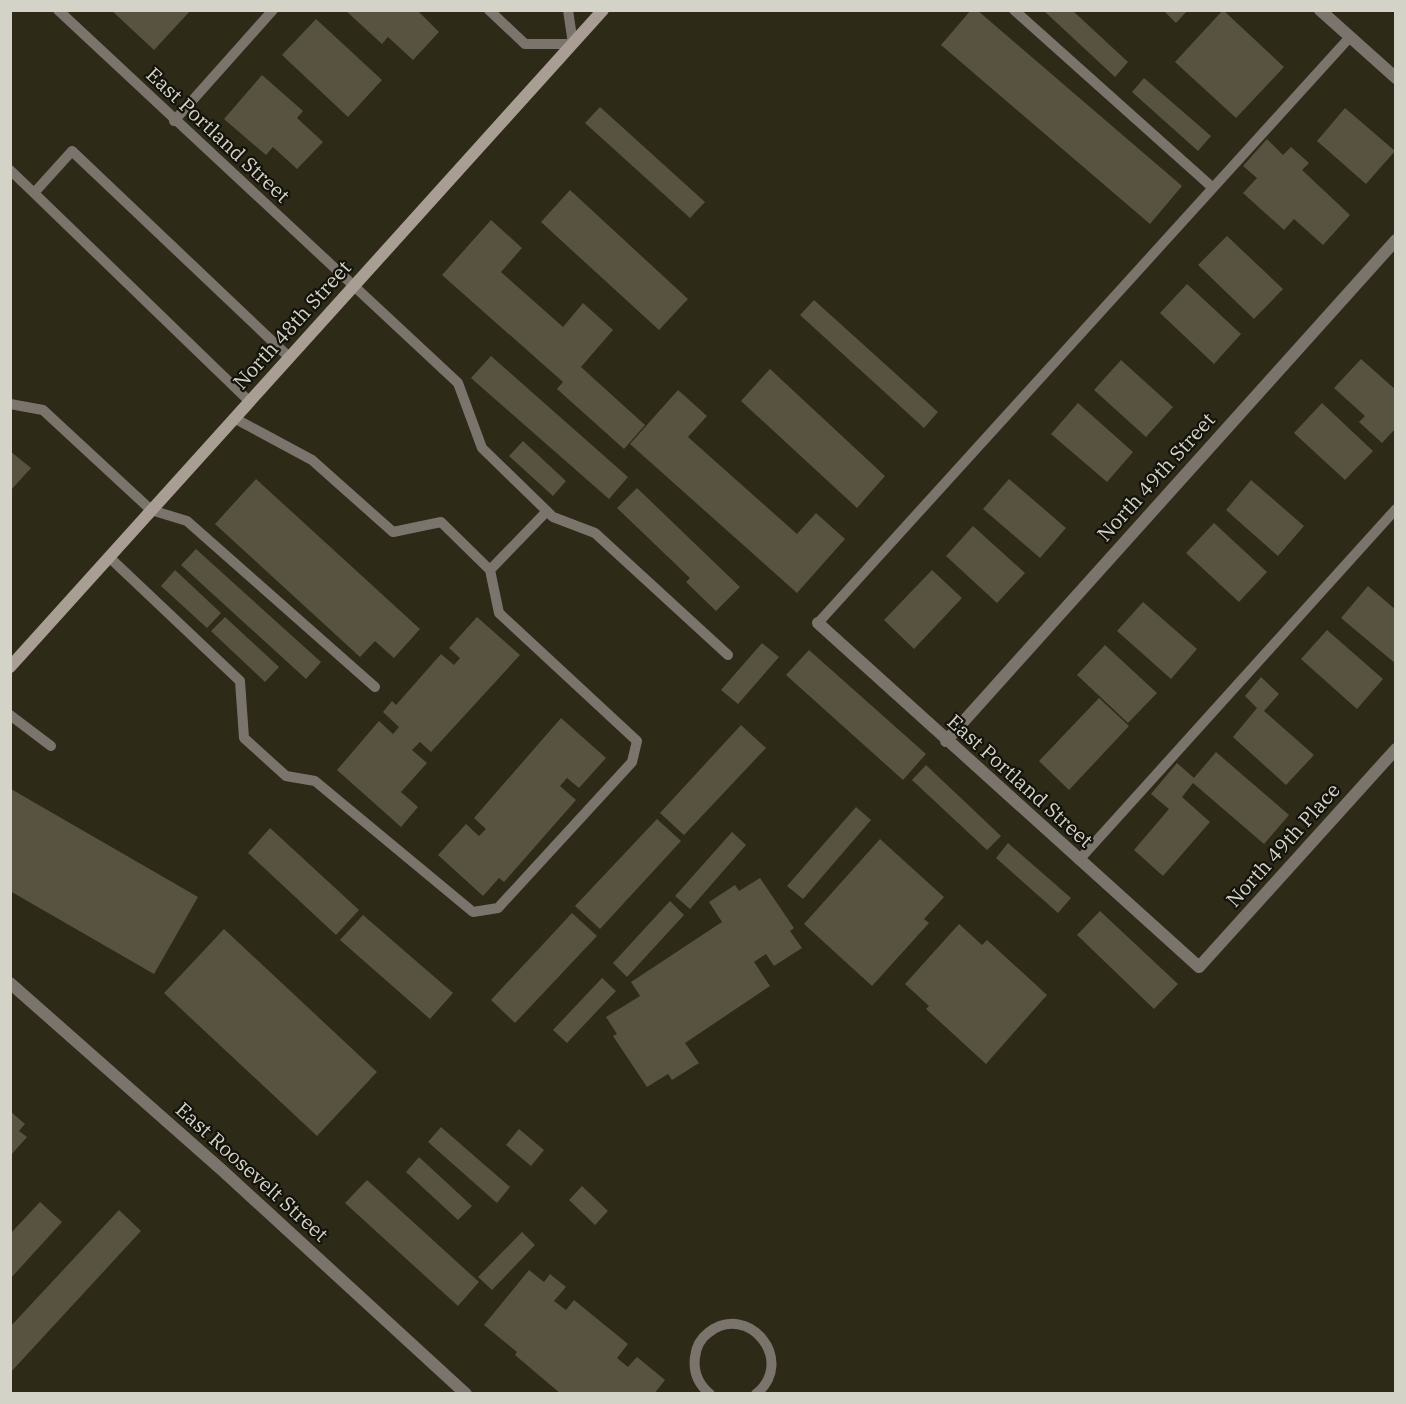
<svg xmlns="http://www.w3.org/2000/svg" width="1406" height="1404" viewBox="0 0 1406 1404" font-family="'IBM Plex Serif',serif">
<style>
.building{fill:#575340}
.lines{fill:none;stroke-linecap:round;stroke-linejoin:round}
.lane{stroke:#7b746d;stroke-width:10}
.street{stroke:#7b746d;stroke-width:12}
.secondary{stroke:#a99e93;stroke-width:12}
.labels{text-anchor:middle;stroke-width:4.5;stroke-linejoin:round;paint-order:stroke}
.street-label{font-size:20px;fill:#d4d3c7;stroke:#14130b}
</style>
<rect width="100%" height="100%" fill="#2e2a18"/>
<!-- building -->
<path class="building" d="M111 10H191L154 50Z
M345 10H417L439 32 413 60 388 37 382 44Z
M971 10H977L1182 186 1150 224 941 45Z
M1043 10H1072L1128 62 1115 77Z
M1163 10H1188L1176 23Z
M1223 10 1284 67 1236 118 1175 62Z
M316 19 382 80 348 117 282 55Z
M262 75 303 111 297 118 323 142 297 169 273 147 266 155 224 119Z
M1144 78 1211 136 1198 151 1132 92Z
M600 107 705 202 690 218 585 123Z
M1345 108 1395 151 1366 184 1317 141Z
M1267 139 1283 155 1291 147 1309 163 1302 170 1350 215 1323 245 1294 219 1284 230 1243 193 1257 178 1243 166Z
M570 190 688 299 659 330 541 222Z
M491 220 522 248 501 272 563 327 583 303 613 330 581 367 645 425 624 449 557 389 563 382 442 275Z
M1227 236 1283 289 1254 319 1198 265Z
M1187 284 1241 334 1214 364 1160 313Z
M814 300 938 412 924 428 800 315Z
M491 356 628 477 609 499 471 378Z
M1361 359 1396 390V428L1382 443 1359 422 1365 416 1334 388Z
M1121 360 1173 407 1146 437 1094 390Z
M770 369 885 476 857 508 741 401Z
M678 390 707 416 688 437 797 534 816 513 845 539 797 593 630 444Z
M1078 403 1133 452 1107 482 1051 434Z
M1322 403 1373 451 1345 480 1294 433Z
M523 441 566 481 553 496 509 456Z
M10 451 31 468 10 491Z
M256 479 420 629 394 658 375 641 360 657 215 524Z
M1009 479 1066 528 1040 558 983 509Z
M1251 480 1304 526 1278 556 1226 510Z
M637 488 740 587 716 611 686 582 690 578 617 508Z
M1214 523 1267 572 1239 602 1186 553Z
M973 526 1025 573 997 603 946 556Z
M196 549 321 662 306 679 181 565Z
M175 570 221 613 207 628 161 586Z
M932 570 962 598 914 649 884 620Z
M1368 586 1396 610V664L1341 618Z
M1143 602 1197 649 1171 679 1117 631Z
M225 617 279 667 265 682 211 631Z
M477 617 520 655 431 752 420 742 412 750 427 763 401 792 418 807 401 827 337 770 379 721 393 734 399 727 383 712 392 701 396 705 441 654 454 665 460 658 449 648Z
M1327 630 1383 679 1357 709 1301 659Z
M762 643 779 657 738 704 721 690Z
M1105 645 1157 693 1128 723 1077 675Z
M809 650 926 754 903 780 786 675Z
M1261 677 1279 694 1264 711 1314 755 1286 785 1233 737 1257 708 1245 696Z
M1099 698 1129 726 1069 790 1039 761Z
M561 718 606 758 579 788 567 778 560 786 576 800 504 882 499 878 483 896 438 855 466 824 479 836 486 829 474 818Z
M741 725 766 748 684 835 660 813Z
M1216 752 1289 815 1264 844 1193 783 1182 797 1210 822 1163 876 1134 850 1169 809 1151 794 1177 763 1194 778Z
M926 765 1001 836 987 850 912 780Z
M11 789 198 897 154 974 10 891Z
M856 807 871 820 803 899 787 886Z
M657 819 681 841 600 929 575 906Z
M270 828 359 910 336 935 248 853Z
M732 832 746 845 690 909 675 896Z
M880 839 944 897 924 919 929 923 872 986 804 924Z
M1008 843 1071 898 1058 913 996 858Z
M760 878 794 928 790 931 802 948 774 966 766 954 754 962 770 986 685 1043 699 1063 672 1080 668 1074 647 1087 613 1036 617 1034 606 1017 640 996 631 982 722 922 709 902 735 885 739 891Z
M670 901 684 915 627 977 613 963Z
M1100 911 1178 984 1154 1009 1077 935Z
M572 913 597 936 515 1023 491 1000Z
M363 915 453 993 430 1019 340 940Z
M959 924 982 945 987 940 1047 995 986 1064 926 1009 929 1006 905 984Z
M224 929 377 1072 317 1136 164 993Z
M602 978 616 991 567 1043 553 1030Z
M10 1111 25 1124 19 1131 27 1137 10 1156Z
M441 1127 510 1187 497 1203 428 1142Z
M519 1129 544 1150 531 1166 506 1145Z
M419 1157 472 1206 458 1220 406 1172Z
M367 1180 479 1282 458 1306 345 1203Z
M582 1186 608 1211 595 1225 569 1200Z
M40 1202 62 1222 10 1279V1234Z
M119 1210 141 1231 10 1373V1327Z
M522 1232 535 1245 492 1290 478 1277Z
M529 1270 544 1282 550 1274 566 1287 554 1301 566 1310 574 1300 628 1344 617 1358 628 1367 637 1357 665 1380 654 1394H561L515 1355 517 1352 484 1325Z"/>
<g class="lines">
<!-- lane -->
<path class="lane" d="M58 10 458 383 482 448 553 517 595 533 728 655
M489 10 525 44H573L568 10
M1014 10 1213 188
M174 121 273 10
M10 170 34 193 72 151 289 357
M34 193 249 401
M10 404 43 410 151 510 187 521 375 687
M109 557 240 681 244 738 286 776 315 781 473 912 498 908 632 762 637 741 499 613 490 570 441 522 393 532 312 460 234 418
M490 570 547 511
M818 623 1350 37
M10 715 51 746
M1079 860 1396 509
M710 1394C698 1384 693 1372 695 1357 696 1348 700 1339 708 1333 748 1301 797 1361 756 1394"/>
<!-- street -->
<path class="street" d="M1320 10 1396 78
M818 623 1199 967 1396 749
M946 741 1396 240
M10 983 223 1171 466 1394"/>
<!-- secondary -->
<path class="secondary" d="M10 667 603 10"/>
</g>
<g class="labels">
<!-- street labels -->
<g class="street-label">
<text transform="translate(218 135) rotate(43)" y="7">East Portland Street</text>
<text transform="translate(292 325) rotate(-48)" y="7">North 48th Street</text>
<text transform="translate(1156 477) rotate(-48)" y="7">North 49th Street</text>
<text transform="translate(1020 781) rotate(42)" y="7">East Portland Street</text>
<text transform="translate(1283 845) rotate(-48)" y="7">North 49th Place</text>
<text transform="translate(252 1172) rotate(42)" y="7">East Roosevelt Street</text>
</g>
</g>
<!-- border -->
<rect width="1406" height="1404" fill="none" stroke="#d4d3c7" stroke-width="24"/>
</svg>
